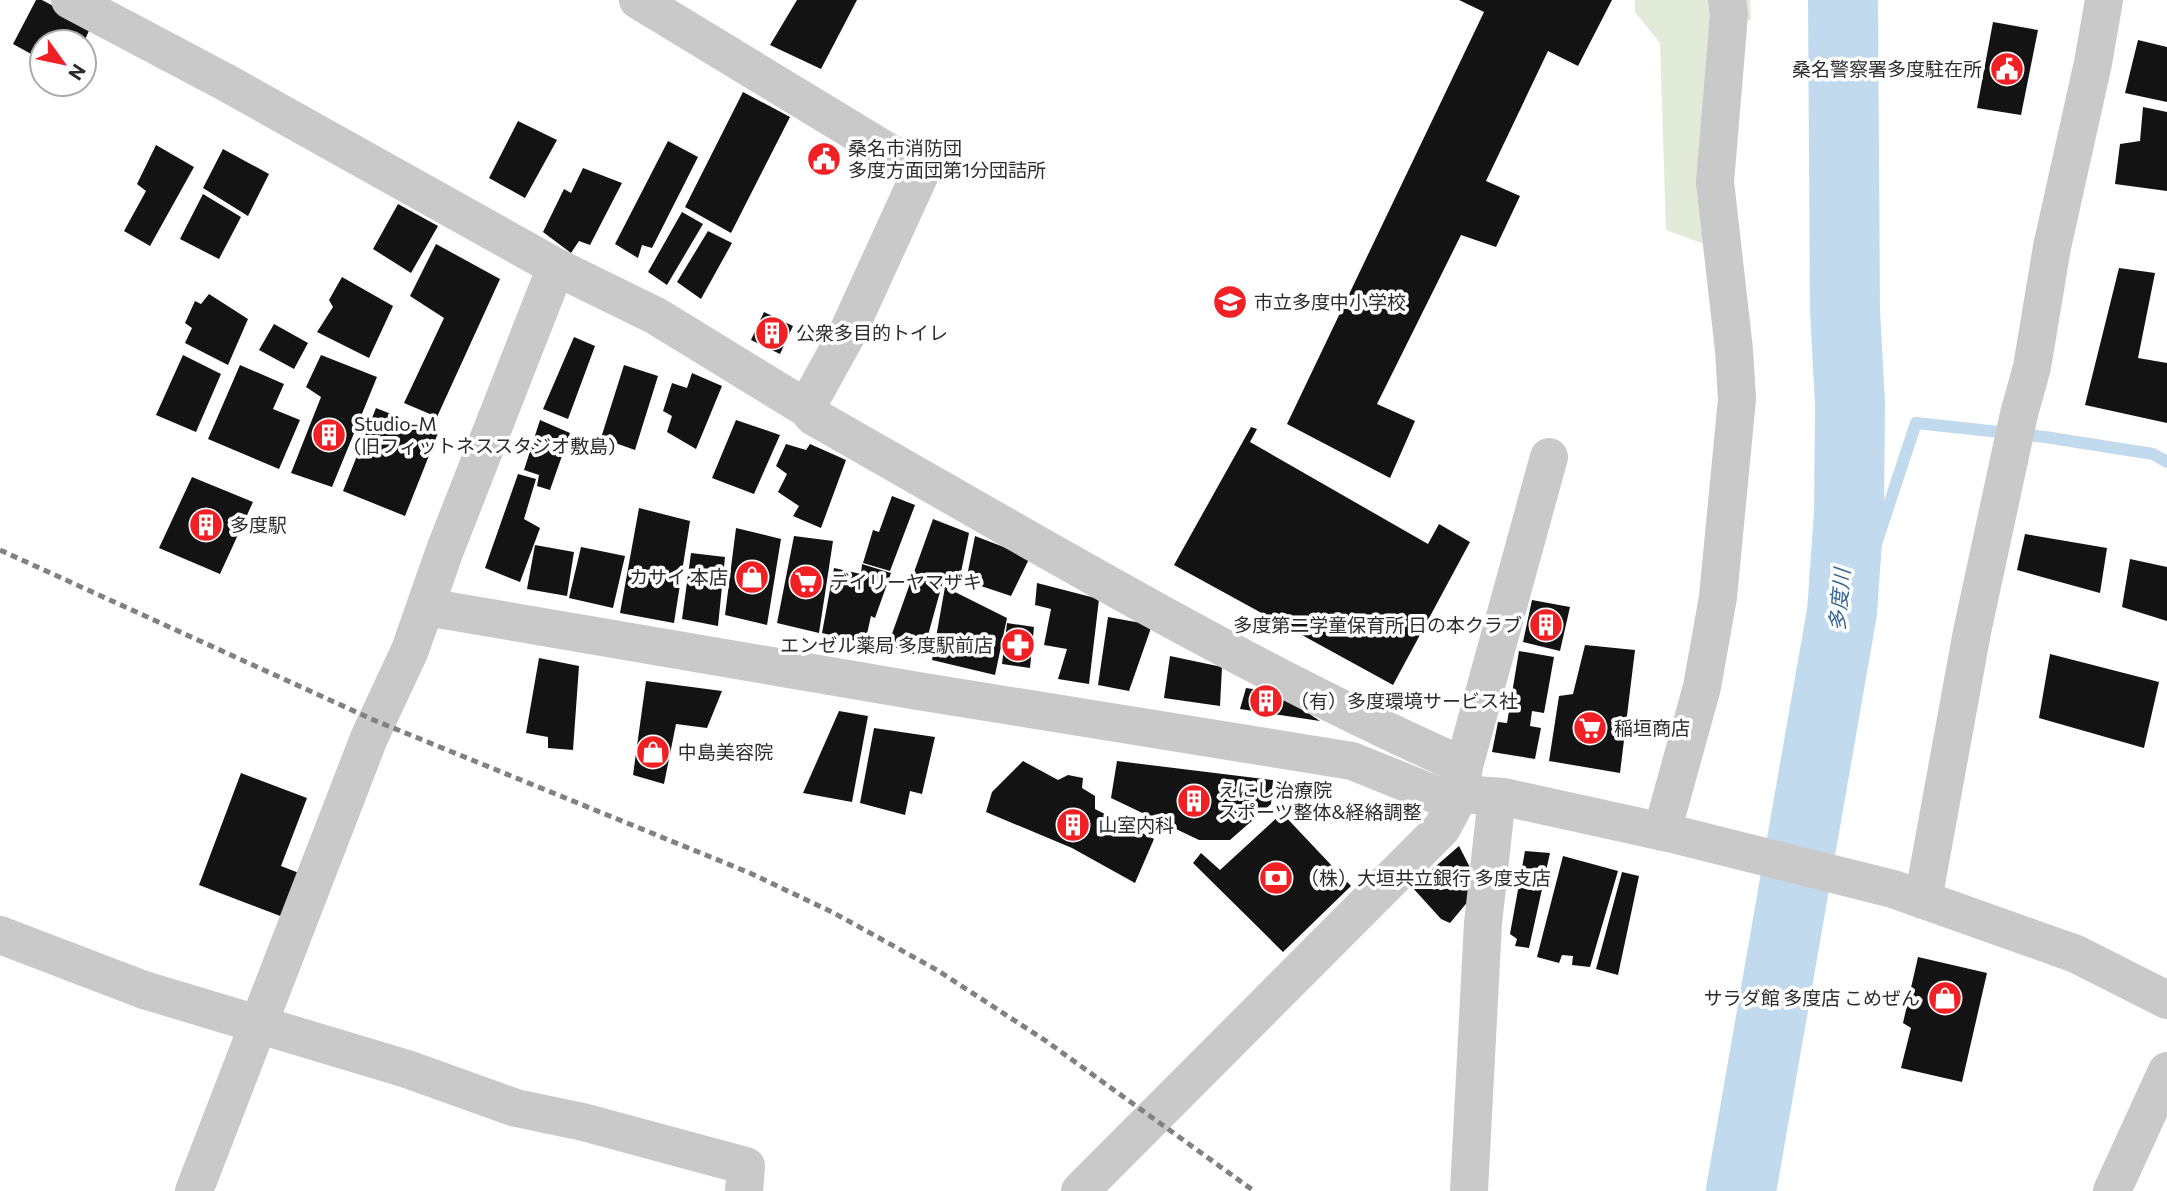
<svg xmlns="http://www.w3.org/2000/svg" width="2167" height="1191" viewBox="0 0 2167 1191" font-family="Commissioner,'Noto Sans JP',sans-serif">
<style>
.green{fill:#e1ebd8}
.lines{fill:none;stroke-linecap:round;stroke-linejoin:round}
.stream{stroke:#c2daed;stroke-width:12}
.river{stroke:#c2daed;stroke-width:70}
.building{fill:#131313}
.minor{stroke:#c9c9c9;stroke-width:38}
.rail{stroke:#818181;stroke-width:5;stroke-dasharray:7 5;stroke-linecap:butt}
.labels{text-anchor:middle;stroke-width:7;stroke-linejoin:round;paint-order:stroke}
.poi-label{font-size:19px;fill:#2c2c2c;stroke:#fff;text-anchor:start}
.water-label{font-size:21px;font-style:italic;fill:#356993;stroke:#fff}
</style>
<rect width="100%" height="100%" fill="#fff"/>
<!-- green -->
<path class="green" d="M1635 0H1750L1751 20 1719 24 1704 244 1666 230 1660 43 1635 12Z"/>
<g class="lines">
<!-- stream -->
<path class="stream" d="M1843 597 1868 568 1916 423 2045 437 2153 454 2167 462"/>
<!-- river -->
<path class="river" d="M1741 1191 1842 612 1849 513 1850 404 1845 310 1843 0"/>
</g>
<!-- building -->
<path class="building" d="M36 0H42L91 26 84 42H42V60L13 44Z
M797 0H857L821 69 770 45Z
M1459 0H1612L1578 66 1548 51 1486 181 1520 196 1496 247 1461 235 1377 404 1415 421 1390 478 1287 424 1484 12Z
M1993 22 2038 30 2021 115 1977 108Z
M2138 40 2167 47V102L2125 93Z
M743 92 790 117 731 233 685 207Z
M2143 107 2167 112V191L2115 184 2120 144 2140 141Z
M518 121 557 140 525 198 489 178Z
M668 141 698 157 652 248 642 245 638 258 615 244Z
M156 145 194 167 150 246 124 231 146 191 137 184Z
M223 149 269 174 248 216 203 188Z
M583 168 622 183 590 245 579 241 571 253 543 232 564 189 571 193Z
M203 194 241 217 219 259 180 239Z
M398 204 438 226 411 273 373 249Z
M682 212 703 224 667 285 648 272Z
M708 231 732 243 701 299 677 282Z
M436 244 500 279 437 417 404 403 444 318 410 296Z
M2119 268 2155 273 2138 358 2167 363V423L2085 405Z
M342 277 393 306 369 358 317 332 333 307 329 300Z
M209 294 248 319 228 365 185 343 192 328 185 323 195 301 201 304Z
M764 312 793 326 780 354 751 340Z
M274 324 308 343 294 369 259 350Z
M574 337 595 346 568 419 543 409Z
M183 355 221 374 196 432 156 415Z
M321 355 377 377 332 487 291 473 321 397 306 387Z
M240 365 284 384 273 409 300 420 279 469 208 439Z
M624 365 658 376 635 450 601 438Z
M692 373 722 386 696 449 667 432 672 416 663 411 672 383 687 388Z
M376 408 438 433 405 516 343 491Z
M540 420 570 433 550 490 537 486 539 475 524 470Z
M736 420 780 435 754 494 712 478Z
M1251 427 1257 429 1250 442 1428 544 1439 524 1470 542 1393 685 1174 565Z
M786 444 806 450 810 444 846 460 821 528 793 516 799 506 778 492 787 474 776 466Z
M518 474 536 479 524 519 540 528 520 582 485 568Z
M192 477 253 502 220 574 159 548Z
M892 496 915 505 890 571 863 563 873 530 879 532Z
M639 508 690 521 674 623 620 613Z
M933 519 969 533 958 587 943 581 922 657 888 645Z
M736 528 781 539 767 625 725 615Z
M2025 534 2107 548 2100 593 2017 570Z
M794 536 833 541 819 633 777 623Z
M975 536 1030 557 1011 596 966 581Z
M535 545 574 552 567 596 527 589Z
M581 547 625 556 613 608 569 598Z
M691 553 725 557 718 626 682 619Z
M2130 559 2167 567V621L2122 607Z
M862 564 891 573 875 618 871 616 865 643 822 633 834 568 861 574Z
M1037 583 1099 599 1089 684 1058 679 1067 649 1044 645 1051 609 1035 605Z
M945 587 1007 618 995 675 932 660Z
M1532 600 1570 607 1560 651 1523 642Z
M1108 617 1152 625 1129 691 1098 685Z
M1007 623 1034 627 1030 668 1002 664Z
M1585 645 1635 650 1620 773 1549 761 1559 696 1573 694Z
M1519 651 1554 657 1544 713 1532 711 1530 726 1541 728 1535 759 1492 752 1498 722 1507 723Z
M2050 654 2159 682 2144 748 2039 718Z
M1170 656 1222 667 1220 706 1164 698Z
M539 658 579 666 573 750 548 748V737L526 733Z
M646 681 722 691 707 728 676 724 664 784 633 775Z
M1246 688 1278 693 1320 721 1240 709Z
M839 711 868 716 852 802 803 793Z
M874 728 935 737 922 794 910 791 905 815 860 803Z
M1023 761 1058 780 1068 775 1083 778 1082 788 1095 796V809L1154 839 1135 883 1072 848 986 812 992 792Z
M1117 761 1273 780 1271 804 1230 840H1199L1111 798Z
M241 773 307 798 281 866 299 873 283 917 199 885Z
M1282 813 1351 886 1283 952 1193 863 1201 853 1220 870Z
M1459 846 1480 887 1450 923 1441 919 1412 887Z
M1525 851 1550 853 1529 948 1515 946 1517 939 1510 934Z
M1563 856 1618 871 1590 967 1572 965 1573 956 1562 955 1559 963 1537 957Z
M1622 872 1639 876 1618 975 1596 969Z
M1918 957 1987 973 1962 1082 1901 1068 1911 1028 1903 1023Z"/>
<g class="lines">
<!-- minor -->
<path class="minor" d="M70 0 225 82 556 267 656 316 806 408 814 417C1028 538 1239 666 1464 766
M638 0 921 172 846 336 806 408
M426 607 918 691 1352 761 1436 795 1460 794 1504 797 1677 835 1893 889 2076 954 2167 1000
M1662 832 1702 687 1718 597 1737 399 1734 350 1715 182 1729 15 1727 0
M1923 900 1972 632 2019 414 2032 367 2052 247 2093 63 2104 0
M0 935 144 990 407 1069 516 1108 583 1122 746 1166 744 1191
M194 1191 369 738 410 650 445 550 556 267
M1080 1191 1442 828 1460 794 1464 766 1549 457
M1469 1191 1483 923 1497 797
M2112 1191 2167 1071"/>
<!-- rail -->
<path class="rail" d="M0 550 376 721 750 873 834 913 937 970 1046 1041 1254 1191"/>
</g>
<!-- icons -->
<defs>
<g id="civic-disc" transform="scale(1.75)"><circle r="9.5" fill="#f12024" stroke="#fff"/><path d="M-.6-6.5H3V-4.5H.6V-3L4-1V1h2V6H-6V1h2V-1L-.6-3ZM-1.2 2.5V6h2.4V2.5Z" fill="#fff"/></g>
<g id="school-disc" transform="scale(1.75)"><circle r="9.5" fill="#f12024" stroke="#fff"/><path d="M0-5L7-2L0 1L-7-2ZM-4 1L0 2.5L4 1V4Q0 6-4 4Z" fill="#fff"/></g>
<g id="building-disc" transform="scale(1.75)"><circle r="9.5" fill="#f12024" stroke="#fff"/><path d="M-4-6H4V6H1V3H-1V6H-4ZM-2.5-4.3h1.7v1.8h-1.7ZM.8-4.3h1.7v1.8H.8ZM-2.5-1h1.7V.8h-1.7ZM.8-1h1.7V.8H.8Z" fill="#fff"/></g>
<g id="shop-disc" transform="scale(1.75)"><circle r="9.5" fill="#f12024" stroke="#fff"/><path d="M-5-2.5h2.3a2.7 3.5 0 0 1 5.4 0H5L5.5 6h-11ZM-1.5-2.5h3a1.5 2.3 0 0 0-3 0Z" fill="#fff"/></g>
<g id="supermarket-disc" transform="scale(1.75)"><circle r="9.5" fill="#f12024" stroke="#fff"/><path d="M-6-5.5h2.5l.6 2H6L4.5 2H-2.5L-4.4-4H-6ZM-1.5 3.2a1.3 1.3 0 1 0 .1 0ZM3 3.2a1.3 1.3 0 1 0 .1 0Z" fill="#fff"/></g>
<g id="pharmacy-disc" transform="scale(1.75)"><circle r="9.5" fill="#f12024" stroke="#fff"/><path d="M-2-6h4v4h4v4h-4v4h-4v-4h-4v-4h4Z" fill="#fff"/></g>
<g id="bank-disc" transform="scale(1.75)"><circle r="9.5" fill="#f12024" stroke="#fff"/><path d="M-6-4H6V4H-6ZM0-2.3a2.3 2.3 0 1 0 0 4.6a2.3 2.3 0 1 0 0-4.6Z" fill="#fff"/></g>
</defs>
<g fill-rule="evenodd">
<use href="#civic-disc" x="2007" y="69"/>
<use href="#civic-disc" x="824" y="159"/>
<use href="#school-disc" x="1230" y="302"/>
<use href="#building-disc" x="772" y="333"/>
<use href="#building-disc" x="329" y="435"/>
<use href="#building-disc" x="206" y="525"/>
<use href="#shop-disc" x="752" y="577"/>
<use href="#supermarket-disc" x="806" y="582"/>
<use href="#building-disc" x="1546" y="625"/>
<use href="#pharmacy-disc" x="1018" y="645"/>
<use href="#building-disc" x="1266" y="701"/>
<use href="#supermarket-disc" x="1590" y="728"/>
<use href="#shop-disc" x="653" y="752"/>
<use href="#building-disc" x="1194" y="801"/>
<use href="#building-disc" x="1073" y="825"/>
<use href="#bank-disc" x="1276" y="878"/>
<use href="#shop-disc" x="1945" y="998"/>
</g>
<g class="labels">
<!-- poi labels -->
<g class="poi-label">
<text x="1982" y="76" text-anchor="end">桑名警察署多度駐在所</text>
<text x="848" y="155">桑名市消防団<tspan x="848" dy="22">多度方面団第1分団詰所</tspan></text>
<text x="1254" y="309">市立多度中小学校</text>
<text x="796" y="340">公衆多目的トイレ</text>
<text x="354" y="431">Studio-M<tspan x="354" dy="22">(旧フィットネススタジオ敷島)</tspan></text>
<text x="230" y="532">多度駅</text>
<text x="728" y="584" text-anchor="end">カサイ 本店</text>
<text x="830" y="589">デイリーヤマザキ</text>
<text x="1522" y="632" text-anchor="end">多度第二学童保育所 日の本クラブ</text>
<text x="993" y="652" text-anchor="end">エンゼル薬局 多度駅前店</text>
<text x="1290" y="708">（有）多度環境サービス社</text>
<text x="1614" y="735">稲垣商店</text>
<text x="678" y="759">中島美容院</text>
<text x="1218" y="797">えにし治療院<tspan x="1218" dy="22">スポーツ整体&amp;経絡調整</tspan></text>
<text x="1098" y="832">山室内科</text>
<text x="1300" y="885">（株）大垣共立銀行 多度支店</text>
<text x="1920" y="1005" text-anchor="end">サラダ館 多度店 こめぜん</text>
</g>
<!-- water labels -->
<g class="water-label">
<text transform="translate(1840 600) rotate(-85)" y="7">多度川</text>
</g>
</g>
<!-- north arrow -->
<g transform="translate(63 63) rotate(123)"><circle r="33" fill="#ffffff" stroke="#ababab" stroke-width="2"/>
<path d="M0-5L12 26L0 18L-12 26Z" fill="#f12024"/>
<text y="-10" font-size="19" font-weight="bold" text-anchor="middle" fill="#2c2c2c">N</text>
</g>
</svg>
